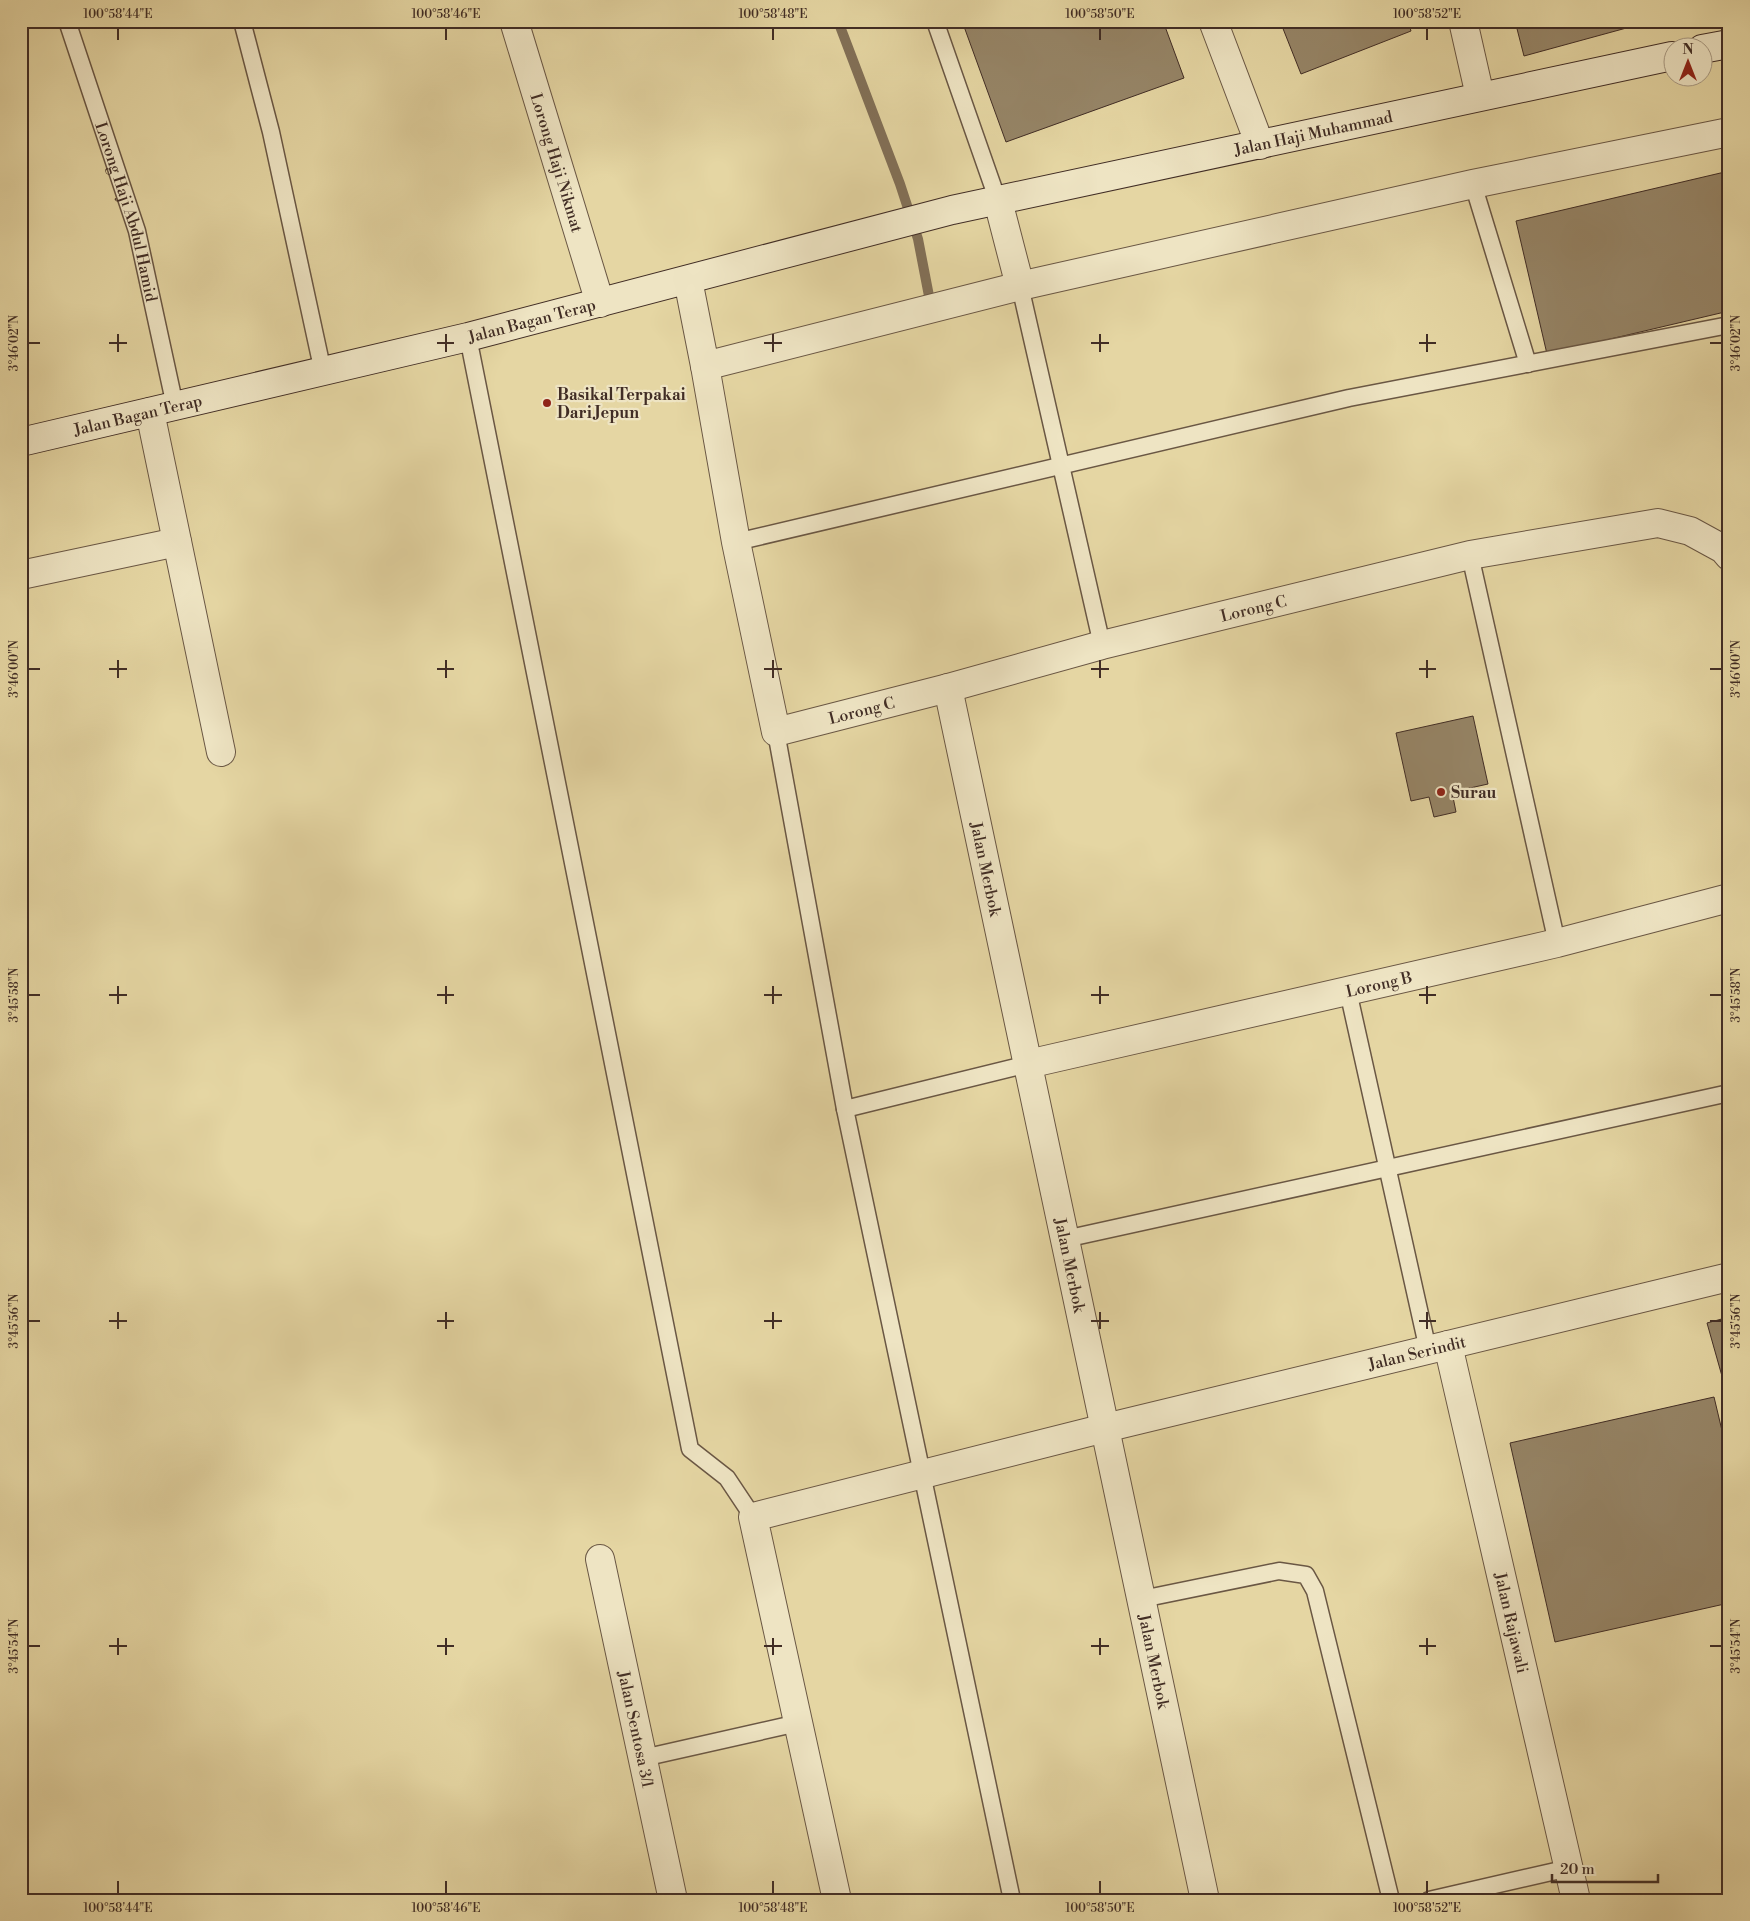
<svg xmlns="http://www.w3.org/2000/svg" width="1750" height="1921" viewBox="0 0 1750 1921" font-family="'Libre Bodoni',serif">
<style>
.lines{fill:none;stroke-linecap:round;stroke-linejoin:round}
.stream{stroke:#827057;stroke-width:10}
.building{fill:#968567;stroke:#412d25}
.service-casing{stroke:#6a5744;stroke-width:19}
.minor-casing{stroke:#6a5744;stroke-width:30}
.secondary-casing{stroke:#412d25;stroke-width:30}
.service{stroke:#eee4c3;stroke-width:16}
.minor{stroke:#eee4c3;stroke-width:28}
.secondary{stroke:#eee4c3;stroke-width:28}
.ticks{fill:none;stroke:#412d25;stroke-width:2}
.poi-dot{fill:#8f2418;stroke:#eee4c3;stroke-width:2}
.labels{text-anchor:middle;stroke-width:4.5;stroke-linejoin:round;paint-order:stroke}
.street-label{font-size:16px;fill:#412d25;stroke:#eee4c3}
.poi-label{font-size:16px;font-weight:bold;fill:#412d25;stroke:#eee4c3;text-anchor:start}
.neatline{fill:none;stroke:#412d25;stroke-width:2}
.ticks-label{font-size:12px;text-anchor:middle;fill:#412d25}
</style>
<rect width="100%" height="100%" fill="#e5d6a3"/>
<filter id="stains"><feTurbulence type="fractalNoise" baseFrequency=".004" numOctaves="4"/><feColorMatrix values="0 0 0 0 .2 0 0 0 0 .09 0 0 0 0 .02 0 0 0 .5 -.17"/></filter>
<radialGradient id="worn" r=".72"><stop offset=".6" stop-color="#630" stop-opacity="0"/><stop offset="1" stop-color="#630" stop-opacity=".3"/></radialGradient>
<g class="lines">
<!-- stream -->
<path class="stream" d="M838 21 900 184 918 239 929 296"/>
</g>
<!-- building -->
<path class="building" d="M962 21H1163L1184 78 1006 142Z
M1280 21H1408L1411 31 1301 74Z
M1515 21H1652L1524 56Z
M1729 171V311L1547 354 1516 221Z
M1473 716 1488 784 1452 792 1456 812 1434 817 1429 797 1411 801 1396 733Z
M1729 1317V1401L1707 1323Z
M1714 1397 1729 1460V1603L1555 1642 1510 1443Z"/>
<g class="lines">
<!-- service casing -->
<g class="service-casing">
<g id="service">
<path id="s1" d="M67 21 137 231 175 406"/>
<path d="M242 21 271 132 323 372"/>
<path d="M935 21 998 201"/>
<path d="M1473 184 1528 364"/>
<path d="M1020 286 1102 645"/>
<path d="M468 337 690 1449 727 1478 753 1517"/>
<path d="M736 542 1349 398 1729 325"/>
<path d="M1470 555 1557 943"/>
<path d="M776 732 845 1109 1012 1900"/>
<path d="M1348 991 1428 1350"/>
<path d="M845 1109 1028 1064"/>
<path d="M1065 1239 1729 1093"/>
<path d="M1142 1599 1279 1571 1306 1575 1315 1591 1391 1900"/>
<path d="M643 1758 798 1723"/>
<path d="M1429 1900 1569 1868"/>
</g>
</g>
<!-- minor casing -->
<g class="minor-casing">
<g id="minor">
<path id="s2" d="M514 21 600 303"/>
<path d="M1213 21 1260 145"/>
<path d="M1463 21 1480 96"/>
<path d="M998 201 1020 286"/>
<path d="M688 280 705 366 1020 286 1473 184 1729 132"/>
<path id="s3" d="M705 366 736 542 776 732 948 688 1102 645 1470 555 1658 523 1690 531 1723 549 1729 556"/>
<path d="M150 412 221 752"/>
<path d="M21 575 177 542"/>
<path id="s4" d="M948 688 1205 1900"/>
<path id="s5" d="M1028 1064 1557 943 1729 898"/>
<path id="s6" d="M1448 1345 1576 1900"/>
<path id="s7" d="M600 1559 673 1900"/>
<path id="s8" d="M837 1900 753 1517 1105 1428 1729 1277"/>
</g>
</g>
<!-- secondary casing -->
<g class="secondary-casing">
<g id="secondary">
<path d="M1702 49 1729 44"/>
<path id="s9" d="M21 442 468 337 952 210 1672 56"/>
</g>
</g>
<!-- service -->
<use href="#service" class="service"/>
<!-- minor -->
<use href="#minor" class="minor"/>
<!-- secondary -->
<use href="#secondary" class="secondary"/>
</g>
<!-- ticks -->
<path class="ticks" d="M118 28V40M446 28V40M773 28V40M1100 28V40M1427 28V40M118 334V352M446 334V352M773 334V352M1100 334V352M1427 334V352M28 343H40M109 343H127M437 343H454M764 343H782M1091 343H1109M1419 343H1436M1710 343H1722M118 660V678M446 660V678M773 660V678M1100 660V678M1427 660V678M28 669H40M109 669H127M437 669H454M764 669H782M1091 669H1109M1419 669H1436M1710 669H1722M118 986V1004M446 986V1004M773 986V1004M1100 986V1004M1427 986V1004M28 995H40M109 995H127M437 995H454M764 995H782M1091 995H1109M1419 995H1436M1710 995H1722M118 1312V1329M446 1312V1329M773 1312V1329M1100 1312V1329M1427 1312V1329M28 1321H40M109 1321H127M437 1321H454M764 1321H782M1091 1321H1109M1419 1321H1436M1710 1321H1722M118 1638V1655M446 1638V1655M773 1638V1655M1100 1638V1655M1427 1638V1655M28 1646H40M109 1646H127M437 1646H454M764 1646H782M1091 1646H1109M1419 1646H1436M1710 1646H1722M118 1881V1894M446 1881V1894M773 1881V1894M1100 1881V1894M1427 1881V1894"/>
<!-- markers -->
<g class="poi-dot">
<circle cx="547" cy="403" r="5"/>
<circle cx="1441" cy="792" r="5"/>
</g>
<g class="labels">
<!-- street labels -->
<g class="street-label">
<text dy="6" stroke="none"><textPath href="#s9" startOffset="1329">Jalan Haji Muhammad</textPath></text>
<text dy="6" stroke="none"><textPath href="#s2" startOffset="148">Lorong Haji Nikmat</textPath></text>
<text dy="6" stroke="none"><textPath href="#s1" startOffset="200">Lorong Haji Abdul Hamid</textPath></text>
<text dy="6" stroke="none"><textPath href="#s9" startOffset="525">Jalan Bagan Terap</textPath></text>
<text dy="6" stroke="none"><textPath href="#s9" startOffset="120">Jalan Bagan Terap</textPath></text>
<text dy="6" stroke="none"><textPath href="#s3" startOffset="866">Lorong C</textPath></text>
<text dy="6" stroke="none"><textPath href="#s3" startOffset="461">Lorong C</textPath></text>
<text dy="6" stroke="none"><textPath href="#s4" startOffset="185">Jalan Merbok</textPath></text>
<text dy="6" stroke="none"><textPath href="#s5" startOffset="360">Lorong B</textPath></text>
<text dy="6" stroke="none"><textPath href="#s4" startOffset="590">Jalan Merbok</textPath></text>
<text dy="6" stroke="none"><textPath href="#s8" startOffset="1076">Jalan Serindit</textPath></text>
<text dy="6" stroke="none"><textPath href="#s6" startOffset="285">Jalan Rajawali</textPath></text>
<text dy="6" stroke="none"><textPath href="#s4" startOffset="995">Jalan Merbok</textPath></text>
<text dy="6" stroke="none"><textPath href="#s7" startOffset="174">Jalan Sentosa 3/1</textPath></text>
</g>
<!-- poi labels -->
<g class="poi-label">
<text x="557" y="400">Basikal Terpakai<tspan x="557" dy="18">Dari Jepun</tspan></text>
<text x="1451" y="798">Surau</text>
</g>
</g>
<!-- margin -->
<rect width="1750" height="1921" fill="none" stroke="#e5d6a3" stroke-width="55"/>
<!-- north arrow -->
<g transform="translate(1688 62)"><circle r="24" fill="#eee4c3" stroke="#a99b84"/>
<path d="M0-4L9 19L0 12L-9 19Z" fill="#8f2418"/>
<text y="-8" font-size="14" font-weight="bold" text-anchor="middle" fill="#412d25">N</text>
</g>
<!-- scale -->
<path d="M1552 1874v8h106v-8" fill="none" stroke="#412d25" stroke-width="2.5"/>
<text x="1560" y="1874" font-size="15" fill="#412d25" stroke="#eee4c3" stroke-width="4" paint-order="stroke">20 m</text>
<rect x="28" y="28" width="1694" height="1866" class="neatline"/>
<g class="ticks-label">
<text x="118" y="18">100°58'44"E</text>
<text x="446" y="18">100°58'46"E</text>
<text x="773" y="18">100°58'48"E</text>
<text x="1100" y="18">100°58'50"E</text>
<text x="1427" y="18">100°58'52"E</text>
<text transform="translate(14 343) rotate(-90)" y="4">3°46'02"N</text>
<text transform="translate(1736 343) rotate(-90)" y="4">3°46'02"N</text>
<text transform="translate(14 669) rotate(-90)" y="4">3°46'00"N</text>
<text transform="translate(1736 669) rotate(-90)" y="4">3°46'00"N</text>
<text transform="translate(14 995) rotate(-90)" y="4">3°45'58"N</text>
<text transform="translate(1736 995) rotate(-90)" y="4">3°45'58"N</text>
<text transform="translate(14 1321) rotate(-90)" y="4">3°45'56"N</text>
<text transform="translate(1736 1321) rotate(-90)" y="4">3°45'56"N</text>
<text transform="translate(14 1646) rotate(-90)" y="4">3°45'54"N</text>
<text transform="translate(1736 1646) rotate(-90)" y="4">3°45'54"N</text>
<text x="118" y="1912">100°58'44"E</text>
<text x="446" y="1912">100°58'46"E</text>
<text x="773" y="1912">100°58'48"E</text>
<text x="1100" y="1912">100°58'50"E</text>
<text x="1427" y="1912">100°58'52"E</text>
</g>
<rect width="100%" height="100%" filter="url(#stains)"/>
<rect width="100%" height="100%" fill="url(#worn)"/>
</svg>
